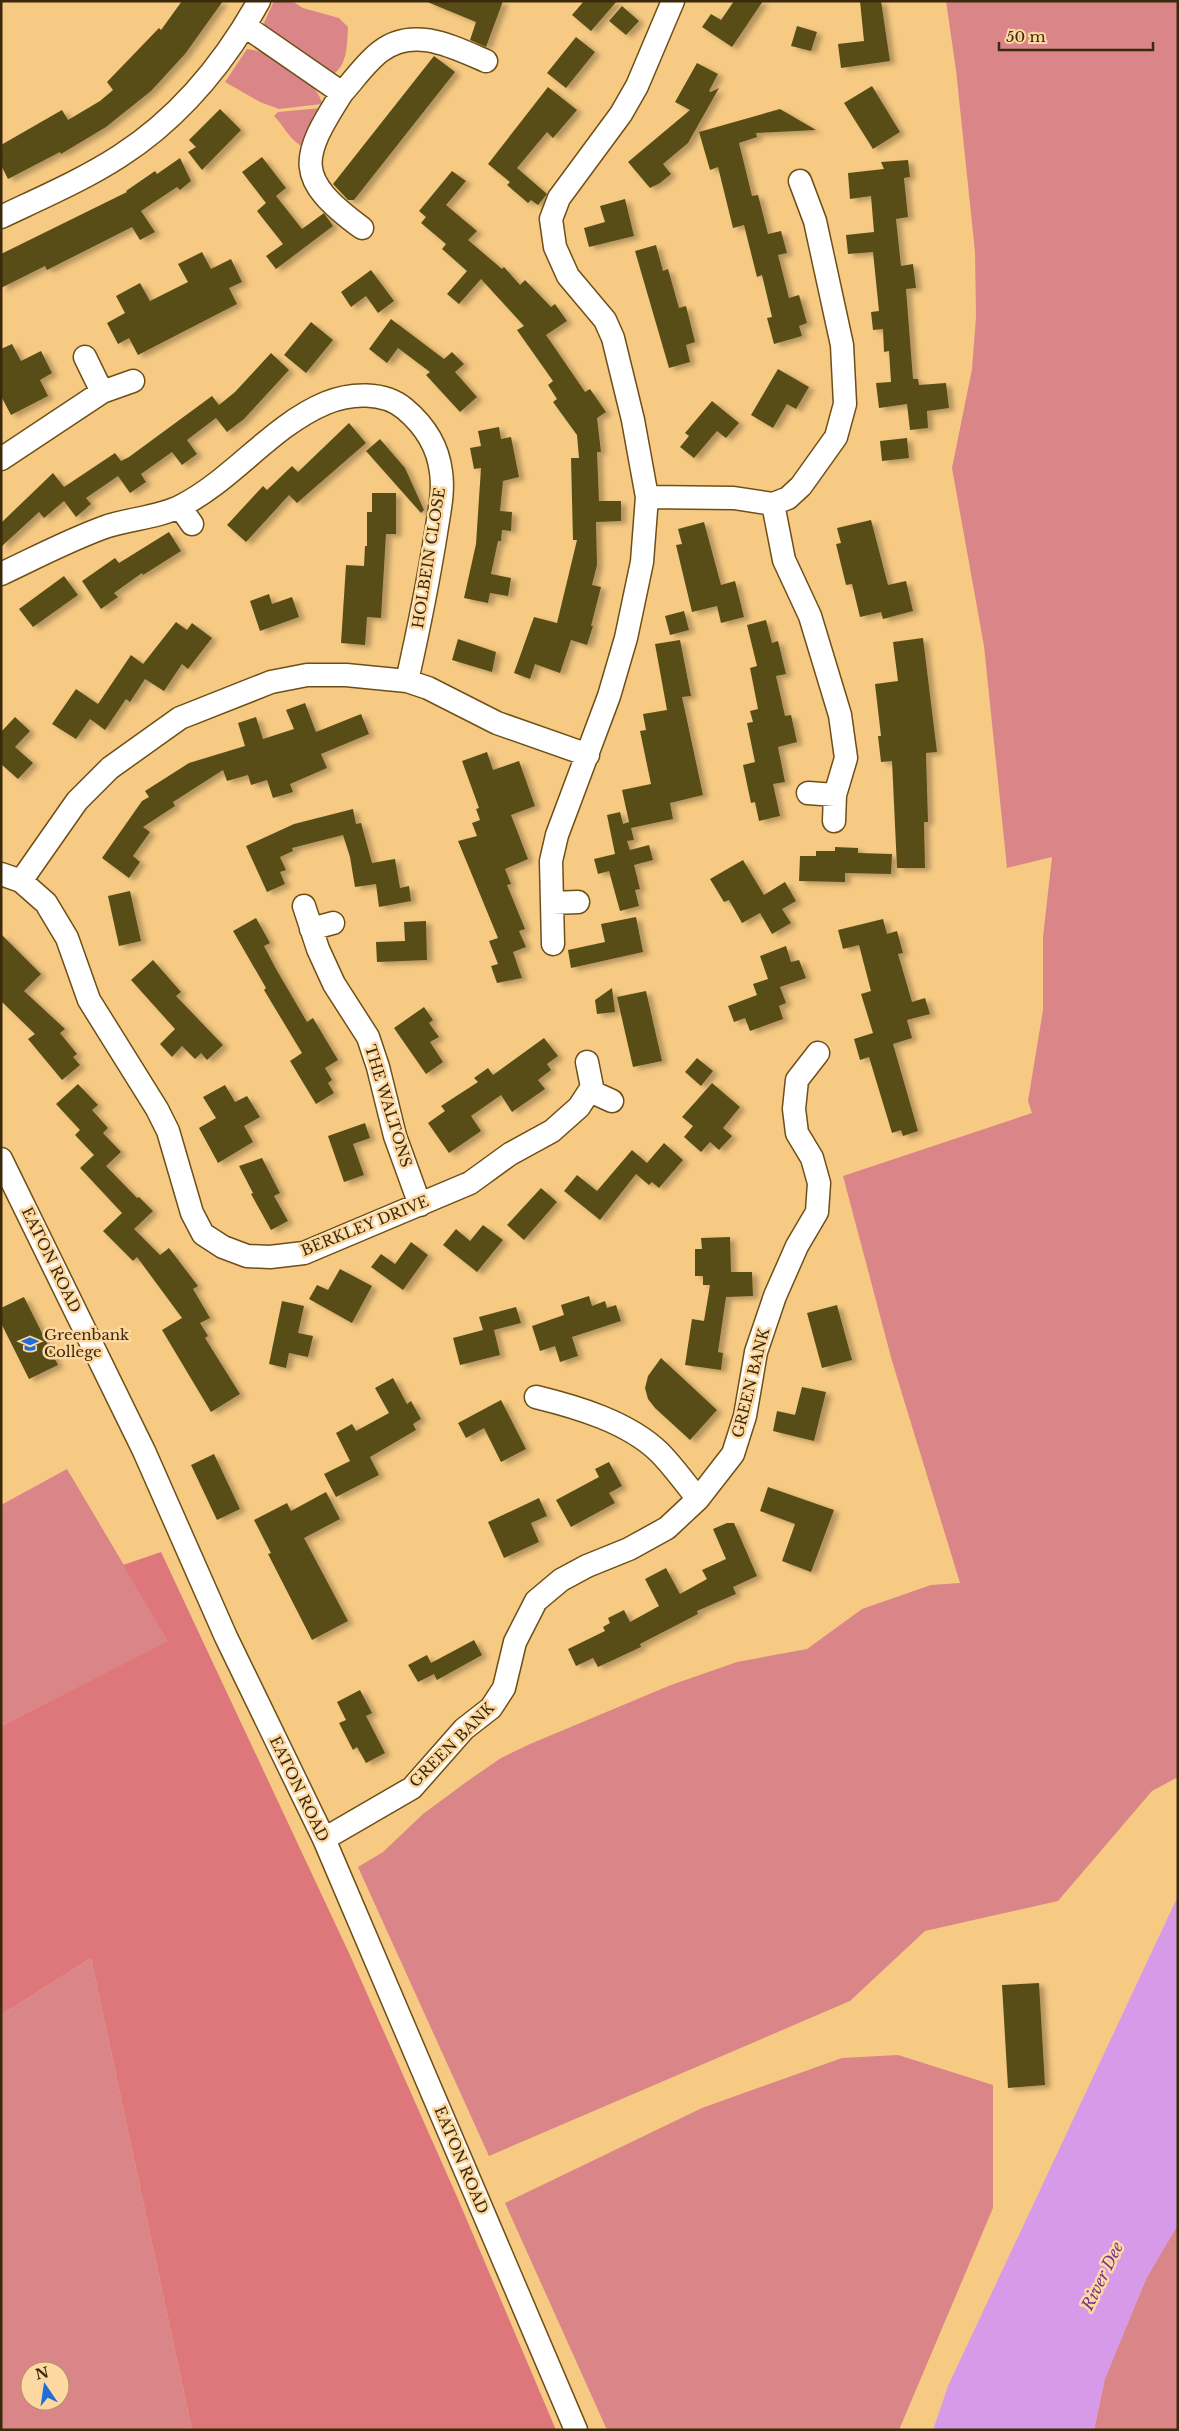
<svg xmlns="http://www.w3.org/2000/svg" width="1179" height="2431" viewBox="0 0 1179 2431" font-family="'Libre Baskerville',serif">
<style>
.green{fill:#da8688;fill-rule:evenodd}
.forest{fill:#de777b}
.water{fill:#d79ae9}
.building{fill:#594e14;filter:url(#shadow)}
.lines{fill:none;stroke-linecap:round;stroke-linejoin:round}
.minor-casing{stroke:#6e4f17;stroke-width:25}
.minor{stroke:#fff;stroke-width:22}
.labels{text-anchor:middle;stroke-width:5;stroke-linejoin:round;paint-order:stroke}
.street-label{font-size:15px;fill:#3a290b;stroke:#fdd9a1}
.poi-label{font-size:15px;fill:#3a290b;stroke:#fdd9a1;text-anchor:start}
.water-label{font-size:16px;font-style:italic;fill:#772f8b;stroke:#fdd9a1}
</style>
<defs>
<filter id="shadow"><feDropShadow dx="5.5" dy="3" stdDeviation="2.5" flood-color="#0004"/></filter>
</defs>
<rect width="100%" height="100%" fill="#f6ca83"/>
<!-- green -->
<path class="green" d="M274 1H292L303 8 339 18 348 27C347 43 348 66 332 75L270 36 264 23Z
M946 1H1178V1777L1152 1791 1058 1901 925 1931 850 2001 489 2156 358 1867 383 1852 423 1814 469 1780 501 1758 530 1744 671 1685 737 1662 807 1649 862 1609 931 1585 960 1583 892 1361 843 1176 1032 1113 1028 1101 1043 1010V937L1052 857 1007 868 984 646 952 468 972 369 976 317 975 252 956 70Z
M247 49C253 50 260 51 266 53 282 57 320 86 322 104L279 109 260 102 225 82Z
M321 108 304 147C291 142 284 126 274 116L278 112Z
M67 1469 169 1641 1 1726V1505Z
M91 1958 192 2430H1V2015ZM30 2371H60V2401H30Z
M898 2055 993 2085V2208L899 2430H607L505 2203 702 2108 842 2058Z
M1178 2223V2430H1094L1105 2377 1146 2279Z"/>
<!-- forest -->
<path class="forest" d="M161 1552 349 1953 458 2199 556 2430H192L91 1958 1 2015V1726L168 1641 123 1565Z"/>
<!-- water -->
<path class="water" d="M1178 1896V2225L1146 2279 1105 2379 1094 2430H933L948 2386Z"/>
<!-- building -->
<path class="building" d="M182 1H223L185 54 151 91 106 127 61 154 60 152 8 179 1 165V145L62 110 68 120 100 101 113 90 107 82 159 28 161 30Z
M425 1H503L486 47 470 40 476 22Z
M584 1H617L591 31 572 15Z
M734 1H763L732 47 702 27 711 14 721 20Z
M860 1H881L890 61 841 68 838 44 864 41Z
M622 6 639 21 626 35 609 21Z
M797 26 817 32 811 51 791 46Z
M576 37 595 52 566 88 547 73Z
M434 56 455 72 354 200H348L333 184Z
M697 63 718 74 709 91 711 92 719 88 688 143 663 164 671 174 660 183 650 188 628 162 690 110 675 102Z
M872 86 900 132 873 149 844 103Z
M548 87 577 110 553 138 547 132 517 168 547 194 538 205 531 200 528 203 507 185 510 182 488 164Z
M220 109 241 130 202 170 188 152 196 147 189 140Z
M780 109 816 130 756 133 757 137 739 143 752 196 758 195 768 234 781 231 787 253 778 255 789 298 799 295 807 323 799 326 802 336 774 344 767 318 772 317 762 275 757 277 744 225 733 228 718 167 710 170 699 132Z
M262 157 286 188 276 196 302 229 324 213 333 226 276 269 266 256 283 244 257 211 266 203 242 172Z
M180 158 191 181 180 190 177 187 141 211 155 232 140 240 132 227 47 270 45 266 1 288V254L127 192 126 191 155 171 157 174Z
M908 160 910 177 904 178 908 217 896 219 901 266 913 264 916 288 906 289 913 379H918L919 385 946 383 949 408 927 411 928 428 910 430 907 404 879 408 876 383 891 382 889 351 884 352 883 329 873 330 871 312 879 311 873 252 848 254 846 235 874 232 871 196 850 199 848 173 884 169 881 162Z
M452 171 466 181 446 205 477 231 468 240 502 269 504 267 520 285 525 280 551 307 555 304 567 321 546 335 585 392 590 389 606 412 597 418 601 452H597L599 501H621V521L596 522 597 565 592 585 601 587 591 626H593L587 645 571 640 560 673 535 664 530 679 514 673 534 617 557 623 577 540H573L571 458H579L577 435 553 402 557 399 548 385 553 381 517 330 524 326 481 279 459 304 447 294 467 271 442 249 446 244 421 223 426 217 419 211Z
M625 199 634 236 589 247 584 228 605 222 600 206Z
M656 245 663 271 668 269 679 308 686 306 695 342 686 345 690 362 669 368 635 251Z
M202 252 211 269 231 259 242 282 229 288 237 304 138 355 129 338 118 344 107 323 125 313 116 296 140 283 150 301 188 282 178 264Z
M371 270 394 301 378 313 366 296 351 307 341 292Z
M391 319 444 359 452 352 464 364 455 372 477 397 460 412 426 375 430 372 398 348 387 363 369 349Z
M311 322 333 340 306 373 284 355Z
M12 344 21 361 41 351 52 373 40 380 48 396 11 415 1 396V349Z
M271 353 289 370 244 419 227 432 216 418 187 440 197 454 182 465 172 452 141 474 146 482 130 493 118 476 86 498 91 504 76 517 64 501 44 518 39 512 1 547V523L53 473 64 487 115 453 121 461 129 457 212 396 219 405 235 392Z
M778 369 809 387 796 409 787 404 773 428 751 415Z
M712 401 739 423 726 438 717 431 694 458 680 447 689 436 685 433Z
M349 423 366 443 297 503 289 495 246 542 227 525 263 486 267 490 292 466 298 472Z
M499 427 501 439 511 437 519 477 503 481 500 511 512 512 511 531 502 530 501 541H498L491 574 511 578 508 596 490 593 488 603 464 598 476 544 481 468 474 469 470 448 481 446 478 431Z
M907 438 909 458 882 461 880 441Z
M380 439 405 468 424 510 421 513 366 451Z
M372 493H396V534H386L381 618 367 617 365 645 341 643 346 565 364 566 365 546H367V512H372Z
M871 520 888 585 906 581 913 611 883 619 881 612 860 617 852 584 846 585 836 544 841 543 837 528Z
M704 522 721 585 735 581 744 617 721 623 717 606 692 612 676 545 682 544 678 529Z
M169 532 181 551 143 575 142 573 114 593 118 597 101 609 82 581 115 558 119 563Z
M64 576 78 595 33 627 19 609Z
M269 594 272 604 292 597 299 617 260 631 250 601Z
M684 611 689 630 670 635 665 616Z
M766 620 772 643 778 641 786 674 776 676 785 716 791 715 797 742 778 747 785 782 773 784 780 816 759 821 755 802 751 803 743 765 755 762 747 723 753 722 750 711 758 709 750 668 757 666 747 625Z
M176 622 187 630 192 623 212 638 188 669 182 664 164 691 145 679 130 702 126 699 105 730 90 719 76 739 52 724 76 689 98 704 131 655 143 664Z
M923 638 937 752 926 753 928 822H924L925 868H897L892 761 881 762 878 736H881L875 684 898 681 893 642Z
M458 639 496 652 492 672 452 660Z
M680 640 691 696 682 697 703 795 670 803 673 819 631 828 634 840 627 841 630 850 649 845 653 860 634 865 640 889 635 890 639 906 620 911 609 871 598 874 594 859 615 854 607 815 620 812 623 824 629 822 622 790 651 784 640 731 646 730 643 714 667 710 655 644Z
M305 703 316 732 361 714 369 734 321 754 327 768 290 784 293 792 273 798 267 780 251 785 248 775 227 781 223 770 173 802 175 806 143 827 150 832 133 856 140 862 129 878 102 858 142 801 149 797 145 791 189 763 245 746 238 723 256 717 263 739 294 729 286 710Z
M15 717 30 731 15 747 33 763 18 779 1 764V732Z
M487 752 493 770 519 761 535 806 511 815 528 859 505 869 511 884 507 885 525 929 519 931 526 947 513 952 522 978 497 983 491 966 498 964 489 941 498 938 458 841 477 836 472 823 480 820 476 809 479 808 462 761Z
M353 809 356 824 361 823 372 863 395 859 400 888 409 886 411 901 379 907 376 884 355 887 350 857 343 835 292 848 293 851 280 857 286 870 280 872 285 884 267 892 246 846 294 824Z
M835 847 858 848V853L892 854 891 874 845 873V882L799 881 800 856H816V851H835Z
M743 860 764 895 785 882 796 901 782 909 791 923 772 934 760 913 742 923 729 900 724 902 710 879Z
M130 891 141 941 119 946 108 896Z
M636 917 643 952 571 968 568 950 605 942 601 924Z
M256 918 270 943 264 946 276 969 307 1022 313 1018 338 1060 325 1068 332 1080 328 1083 334 1093 316 1104 290 1061 302 1053 264 990 266 988 233 931Z
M883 919 887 934 897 931 903 953 898 954 912 1002 925 998 930 1014 907 1020 912 1038 893 1044 918 1131 903 1136 901 1130 892 1133 869 1057 860 1060 854 1039 873 1033 861 994 871 991 859 945 843 949 838 930Z
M426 921 427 960 377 962 376 942 405 941 404 922Z
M1 934 41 974 24 991 65 1029 60 1033 77 1054 73 1057 80 1065 62 1080 28 1039 35 1034 1 1001Z
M786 946 791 962 799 960 806 978 780 987 786 1003 779 1006 783 1019 750 1031 745 1018 734 1022 728 1006 757 995 753 984 768 979 760 956Z
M153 960 181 992 176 996 223 1045 207 1060 201 1053 195 1059 182 1046 172 1057 160 1044 175 1029 131 980Z
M612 988 615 1012 597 1014 595 1000Z
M646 991 662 1061 633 1067 617 997Z
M424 1007 433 1020 429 1023 439 1037 430 1042 443 1062 426 1074 394 1028Z
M544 1038 558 1056 547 1064 551 1070 538 1080 545 1089 512 1112 501 1095 471 1116 481 1131 449 1153 428 1123 445 1111 441 1106 478 1082 474 1078 488 1068 493 1075Z
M697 1058 713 1071 701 1086 685 1072Z
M712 1083 740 1107 723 1128 732 1136 719 1150 710 1142 701 1152 684 1137 693 1126 682 1117Z
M78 1084 98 1105 92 1110 108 1128 103 1133 121 1152 106 1166 137 1198 139 1197 153 1211 134 1229 160 1255 169 1248 198 1286 193 1289 210 1318 200 1323 208 1336 205 1338 240 1394 211 1412 162 1330 182 1318 137 1257 133 1261 103 1231 122 1213 80 1168 94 1155 75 1135 80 1130 56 1104Z
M225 1085 235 1102 247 1096 260 1117 244 1126 253 1142 218 1163 199 1128 216 1118 203 1097Z
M365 1123 370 1138 353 1144 364 1175 344 1182 328 1136Z
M664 1143 683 1160 659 1188 652 1182 649 1185 636 1174 600 1220 564 1191 577 1175 597 1191 632 1150 647 1163Z
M262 1158 280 1193 274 1196 288 1221 271 1230 251 1194 253 1193 239 1166Z
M541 1188 557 1202 524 1240 507 1225Z
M483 1225 503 1240 477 1272 443 1245 456 1229 470 1241Z
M730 1237 731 1272H752L753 1296 726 1297 718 1352 723 1353 721 1370 685 1365 692 1319 704 1321 710 1285H703V1276H695V1249H702L701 1238Z
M411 1242 428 1255 403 1290 371 1267 381 1254 395 1264Z
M340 1269 372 1286 352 1323 309 1299 317 1285 328 1290Z
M589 1296 592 1306 605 1301 607 1308 616 1305 621 1321 572 1337 578 1356 560 1362 555 1346 540 1351 532 1326 564 1315 561 1305Z
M24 1297 58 1365 29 1379 1 1323V1308Z
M282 1301 304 1306 298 1333 313 1336 308 1357 289 1353 286 1368 269 1364Z
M837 1305 852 1360 822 1368 807 1313Z
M516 1307 521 1323 494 1330 500 1355 460 1365 453 1338 483 1330 479 1317Z
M661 1358 717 1410 690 1440 655 1408 648 1399 645 1388 648 1376Z
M393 1378 407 1404 411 1401 421 1419 413 1424 416 1430 370 1457 379 1475 336 1497 324 1474 350 1461 336 1433 352 1424 356 1431 389 1413 375 1388Z
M802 1387 826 1392 814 1441 773 1431 777 1411 795 1415Z
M501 1400 526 1449 501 1462 484 1428 466 1438 458 1423Z
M214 1454 240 1509 217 1520 191 1465Z
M609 1462 622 1486 609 1493 615 1503 571 1527 556 1500 599 1477 595 1469Z
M768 1487 834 1510 811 1572 782 1561 795 1524 760 1511Z
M326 1492 340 1519 304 1538 348 1621 312 1640 268 1554 271 1553 254 1520 287 1503 291 1511Z
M539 1498 547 1516 531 1523 539 1542 504 1558 488 1522Z
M727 1523H734L757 1576 733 1587 736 1594 697 1611 698 1614 640 1644 641 1647 598 1667 593 1658 576 1666 568 1649 605 1631 603 1627 610 1623 608 1618 624 1610 630 1622 659 1606 645 1579 666 1568 680 1594 707 1579 702 1570 726 1559 713 1529Z
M474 1640 482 1655 437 1680 434 1674 418 1682 408 1665 427 1655 431 1663Z
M360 1690 372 1713 366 1716 385 1753 366 1763 357 1747 353 1750 339 1723 346 1720 337 1702Z
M1039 1983 1045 2085 1008 2088 1002 1985Z"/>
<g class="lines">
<!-- minor casing -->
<g class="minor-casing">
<path id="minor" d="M245 26 342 93C354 80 366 62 381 51 414 26 453 47 486 61
M342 93C300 159 294 178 362 228
M1 217C41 198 83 180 120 156 179 118 225 62 259 1
M102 392 133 381
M1 459 102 392 85 357
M647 497 734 498 773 504 788 498 801 486 836 437 845 404 842 345 815 221 800 181
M773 504 784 560 810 616 840 715 846 758 835 795 834 821
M180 507 192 524
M1 574C35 558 69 540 105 527 128 519 160 517 181 506 234 479 271 426 326 403 350 393 384 391 405 409 424 425 438 446 441 472 444 492 439 513 436 533 428 583 418 632 407 681
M808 793 835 795
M1 874 21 881 46 903 67 938 89 1000 157 1109 168 1131 192 1213 203 1234 223 1247 247 1256 270 1257 304 1253 470 1183 510 1154 552 1131 579 1107 592 1087 587 1062
M21 881 77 801 110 768 180 718 271 682 307 675H346L407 681 428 688 497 723 588 755
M552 903 578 902
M304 906 318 949 334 984 368 1037 378 1067 395 1136 420 1205
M311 929 333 923
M553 944 551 861 557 835 609 696 626 638 642 562 647 497 633 420 613 338 605 320 568 276 555 247 551 219 559 198 621 114 637 86 673 1
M590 1091 612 1101
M1 1159 144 1451 226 1637 324 1839 576 2430
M536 1397C577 1407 628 1422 659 1452 673 1466 685 1483 698 1499
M324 1839 412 1788 464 1729 491 1708 504 1688 515 1642 536 1601 561 1580 587 1566 629 1549 667 1528 698 1499 733 1454 745 1416 756 1352 775 1296 797 1246 817 1212 819 1183 812 1158 797 1133 794 1109 797 1080 818 1053"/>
</g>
<!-- minor -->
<use href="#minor" class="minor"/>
</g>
<!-- icons -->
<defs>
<g id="university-bare" transform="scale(1.35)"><path d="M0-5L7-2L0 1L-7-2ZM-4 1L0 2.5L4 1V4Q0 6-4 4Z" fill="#216dd8" stroke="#fdd9a1" stroke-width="2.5" paint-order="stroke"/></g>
</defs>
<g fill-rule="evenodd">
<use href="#university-bare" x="30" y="1344"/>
</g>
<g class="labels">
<!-- street labels -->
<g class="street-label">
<text transform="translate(429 558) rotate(-81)" y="5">HOLBEIN CLOSE</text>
<text transform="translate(388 1106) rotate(73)" y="5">THE WALTONS</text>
<text transform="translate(365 1226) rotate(-22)" y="5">BERKLEY DRIVE</text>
<text transform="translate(51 1260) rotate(64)" y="5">EATON ROAD</text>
<text transform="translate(751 1383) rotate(-76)" y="5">GREEN BANK</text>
<text transform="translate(452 1745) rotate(-45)" y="5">GREEN BANK</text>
<text transform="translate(299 1789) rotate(64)" y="5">EATON ROAD</text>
<text transform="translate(461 2160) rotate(67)" y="5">EATON ROAD</text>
</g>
<!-- poi labels -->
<g class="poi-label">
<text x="44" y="1340">Greenbank<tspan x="44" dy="17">College</tspan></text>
</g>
<!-- water labels -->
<g class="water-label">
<text transform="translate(1102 2276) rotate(-64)" y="6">River Dee</text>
</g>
</g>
<!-- border -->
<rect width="1179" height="2431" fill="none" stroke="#3a290b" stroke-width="5"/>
<!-- north arrow -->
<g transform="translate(45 2386) rotate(347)"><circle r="24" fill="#fdd9a1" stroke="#af9365"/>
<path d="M0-4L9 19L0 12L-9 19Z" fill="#216dd8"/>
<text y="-8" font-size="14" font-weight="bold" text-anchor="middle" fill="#3a290b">N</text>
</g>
<!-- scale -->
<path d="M999 42v8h154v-8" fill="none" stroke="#3a290b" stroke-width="2.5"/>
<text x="1006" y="42" font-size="15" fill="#3a290b" stroke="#fdd9a1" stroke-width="4" paint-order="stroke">50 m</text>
</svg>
